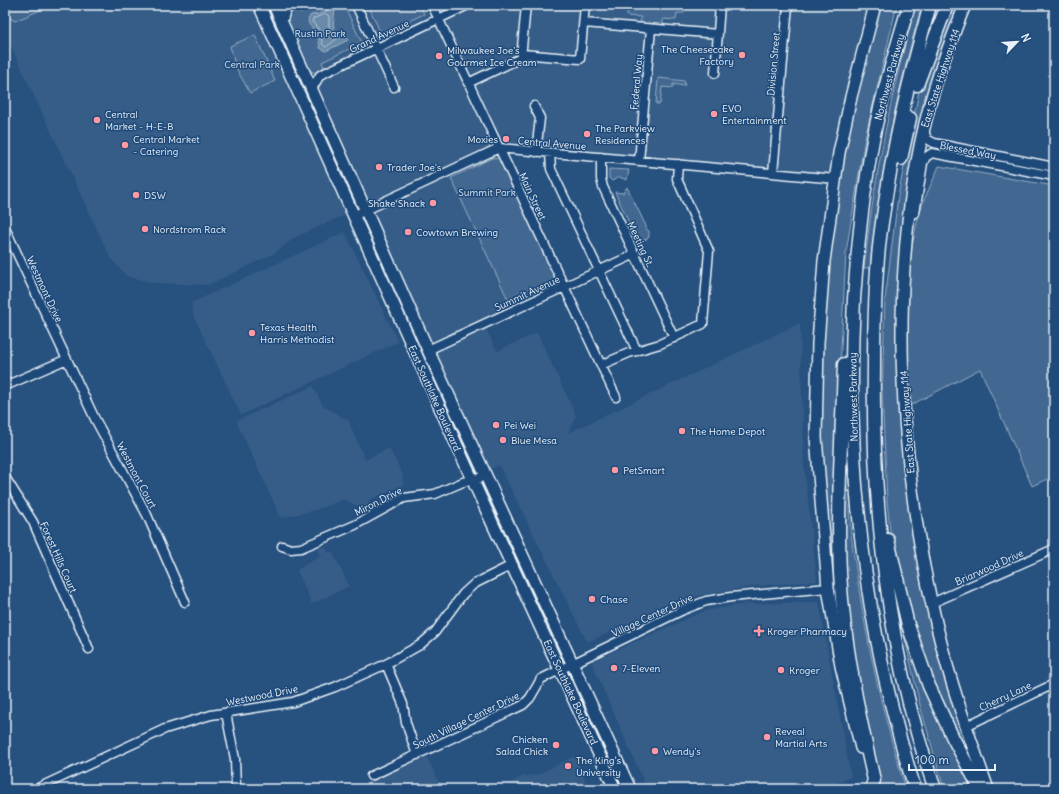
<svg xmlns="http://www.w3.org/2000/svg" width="1059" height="794" viewBox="0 0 1059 794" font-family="Delius,sans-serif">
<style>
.built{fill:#355d88}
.green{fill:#436891;stroke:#96acc4}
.water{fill:#6b8aaa;stroke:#9db3c9}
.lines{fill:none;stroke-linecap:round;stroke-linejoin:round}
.shore{stroke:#b6c8d9;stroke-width:1}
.minor-casing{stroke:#e8f1f8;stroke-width:11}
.major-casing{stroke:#e8f1f8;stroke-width:14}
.highway-casing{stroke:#e8f1f8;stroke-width:15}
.minor{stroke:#1f4a7a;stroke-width:8}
.major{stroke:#1f4a7a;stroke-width:11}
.highway{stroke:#1f4a7a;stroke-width:12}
.poi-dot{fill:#ff9aa2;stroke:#1f4a7a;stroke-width:1.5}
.labels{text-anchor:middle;stroke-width:3;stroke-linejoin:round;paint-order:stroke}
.park-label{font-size:10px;fill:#d8e3ee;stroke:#1f4a7a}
.street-label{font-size:10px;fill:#e8f1f8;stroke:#1f4a7a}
.poi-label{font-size:10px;fill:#e8f1f8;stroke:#1f4a7a;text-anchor:start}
</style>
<rect width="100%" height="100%" fill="#27517f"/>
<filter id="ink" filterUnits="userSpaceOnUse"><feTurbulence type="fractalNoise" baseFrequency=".025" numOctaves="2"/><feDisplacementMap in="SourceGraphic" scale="8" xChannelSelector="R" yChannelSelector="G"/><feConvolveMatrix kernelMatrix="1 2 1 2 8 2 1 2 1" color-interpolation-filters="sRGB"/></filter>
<g filter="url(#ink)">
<!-- built -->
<path class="built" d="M5 5H255L347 214 294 238 275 253 208 285 153 283 126 276 110 257 6 36Z
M279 5H870L857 50 836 179 499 148 449 172 513 311 484 325 497 351 537 333 576 415 568 433 800 323 804 465 817 581 755 586 697 596 587 642 499 465 492 468 488 467Z
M345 232 398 342 241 415 194 317 191 303Z
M313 386 323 406 348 420 365 460 389 448 403 475V485L369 500 371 506 361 507 343 500 312 511 281 518 236 421Z
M325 546 328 553 332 551 349 586 312 604 297 570 315 559 320 555 318 549Z
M819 602 851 777 824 789H647L593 666 592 661 704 611 744 604Z
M575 756 589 789H496L524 776 537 775Z
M427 757 442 789H355L366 784Z"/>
<!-- green -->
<path class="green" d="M5 5H52L15 21 9 18Z
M317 5H344L362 43 322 62 325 69 315 73 309 70 286 19 290 10 297 7 300 13Z
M368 5H420L424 14 381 34Z
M628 5H677L685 6 684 13H677L676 20 663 19V26L640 24 641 17 627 16Z
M881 5H897L865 138 846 252 839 388V628C815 481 814 321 841 174 851 117 865 61 881 5Z
M916 5H922C897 90 879 179 870 268H864C874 179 891 91 916 5Z
M950 5H959C934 67 915 131 905 198 899 238 897 280 897 321 895 472 922 613 970 756L967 757 926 668 891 541 887 501 882 392 885 300 898 196 919 91Z
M255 35 275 81 250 93 236 68 230 46Z
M658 78 685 81 684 86 673 84V88L662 87 660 104H656Z
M492 158H497L501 160 557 279V284L553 288 512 308 451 178Z
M939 166 1054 186V476L1032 486 980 369 911 405C907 341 902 273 920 211 925 196 933 181 939 166Z
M609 169 629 170 627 180 619 177 612 181 609 178Z
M627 187 646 226V229L649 231V237L645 240H639L636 238 615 192 623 193Z
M845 478C848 484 850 530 852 541 863 625 880 708 906 789H879L874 773 845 603Z
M900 608 979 789H944L920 705 898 609Z"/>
<!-- water -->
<path class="water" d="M328 8 333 9 335 11C329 41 343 27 348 40L326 51 320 48C319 44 319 39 317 35 314 27 303 24 311 15L319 14Z"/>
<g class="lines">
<!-- shore -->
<path class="shore" d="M326 14 329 16V27L338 38 326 47 323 45 319 30 312 21 313 19Z"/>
<!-- minor casing -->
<g class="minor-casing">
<path id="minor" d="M356 5 394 87
M432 5 616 397
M282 23 286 10 293 5
M584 23 718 34
M522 54 580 59 585 5
M715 73 720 5
M468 83 521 58 526 5
M312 89 320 75 468 5
M534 106 540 118 536 152
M924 131 927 139 934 143 1054 167
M550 153 551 169 637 351
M601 157V179L603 187 674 338
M639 161 651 29
M773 173 788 5
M915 213 923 163 926 157 932 153 1054 176
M353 216 499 148 836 179
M5 228 95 419 147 515 185 602
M428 350 635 254
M601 365 629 353 660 344 703 324 709 251 677 179 678 164
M5 386 67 359
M5 477 33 522 89 649
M282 546 291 549 301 548 355 525 404 498 435 494 463 482 487 476
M932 603 1054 549
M386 664 403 704 406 723 417 755
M226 713 235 759 236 789
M966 726 1054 684
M371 776 523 705 530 698 541 679 683 610 706 601 731 597 828 588
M36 789 165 729 211 715 293 702 335 687 386 664 420 645 435 632 463 594 474 584 512 565"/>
</g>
<!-- major casing -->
<g class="major-casing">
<path id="major" d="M259 5 472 479 615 789
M274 5 428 350 630 789
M965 5C952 37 939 70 930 104 886 267 898 464 937 627 950 682 969 736 988 789
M861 748 841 666 828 588 816 437 818 343 824 261 839 153 851 97 875 5"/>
</g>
<!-- highway casing -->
<g class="highway-casing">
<path id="highway" d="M909 5C897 45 885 84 876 125 864 182 858 241 854 299 845 467 864 628 915 789
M930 5C910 74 893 145 883 216 875 265 874 317 874 367 872 510 887 654 935 789
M917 85 947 5
M901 159 910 118
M844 364C842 433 837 504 840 573 844 643 858 712 874 780L871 789
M888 540 908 625 929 686 953 738 980 789"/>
</g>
<!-- minor -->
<use href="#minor" class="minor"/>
<!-- major -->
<use href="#major" class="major"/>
<!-- highway -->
<use href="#highway" class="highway"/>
</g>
</g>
<!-- markers -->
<g class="poi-dot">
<circle cx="742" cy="55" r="4"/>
<circle cx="439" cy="56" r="4"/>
<circle cx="714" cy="114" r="4"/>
<circle cx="97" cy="120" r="4"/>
<circle cx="587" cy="134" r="4"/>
<circle cx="506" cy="139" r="4"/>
<circle cx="125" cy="145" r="4"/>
<circle cx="379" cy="167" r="4"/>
<circle cx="136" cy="195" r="4"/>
<circle cx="433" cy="203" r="4"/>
<circle cx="145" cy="229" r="4"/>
<circle cx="408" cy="232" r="4"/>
<circle cx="252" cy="333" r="4"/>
<circle cx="496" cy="425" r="4"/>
<circle cx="682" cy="431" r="4"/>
<circle cx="503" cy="440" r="4"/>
<circle cx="615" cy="470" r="4"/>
<circle cx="592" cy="599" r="4"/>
<path d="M757 625h4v4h4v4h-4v4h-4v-4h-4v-4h4z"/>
<circle cx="614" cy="668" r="4"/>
<circle cx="781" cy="670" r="4"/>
<circle cx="767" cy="737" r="4"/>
<circle cx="556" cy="745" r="4"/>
<circle cx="655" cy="751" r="4"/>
<circle cx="568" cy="766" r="4"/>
</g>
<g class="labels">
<!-- park labels -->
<g class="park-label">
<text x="320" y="37">Rustin Park</text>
<text x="252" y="68">Central Park</text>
<text x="487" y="196">Summit Park</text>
</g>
<!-- street labels -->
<g class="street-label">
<text transform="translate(379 36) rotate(-25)" y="4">Grand Avenue</text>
<text transform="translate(773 64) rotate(-85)" y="4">Division Street</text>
<text transform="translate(889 77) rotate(-75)" y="4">Northwest Parkway</text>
<text transform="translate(940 78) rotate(-72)" y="4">East State Highway 114</text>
<text transform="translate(636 82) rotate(-85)" y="4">Federal Way</text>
<text transform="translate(552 143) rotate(5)" y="4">Central Avenue</text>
<text transform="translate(968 150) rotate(11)" y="4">Blessed Way</text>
<text transform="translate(533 196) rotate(65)" y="4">Main Street</text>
<text transform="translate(641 244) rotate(65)" y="4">Meeting St.</text>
<text transform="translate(45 289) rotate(65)" y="4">Westmont Drive</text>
<text transform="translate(527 293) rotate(-25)" y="4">Summit Avenue</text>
<text transform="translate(853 397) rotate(-91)" y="4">Northwest Parkway</text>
<text transform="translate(435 398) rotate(66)" y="4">East Southlake Boulevard</text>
<text transform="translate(907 422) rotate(-94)" y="4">East State Highway 114</text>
<text transform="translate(137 475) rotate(62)" y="4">Westmont Court</text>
<text transform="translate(378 501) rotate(-27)" y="4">Miron Drive</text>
<text transform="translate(59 557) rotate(66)" y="4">Forest Hills Court</text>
<text transform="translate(989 567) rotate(-24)" y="4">Briarwood Drive</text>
<text transform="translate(652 615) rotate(-25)" y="4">Village Center Drive</text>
<text transform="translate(571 692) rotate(65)" y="4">East Southlake Boulevard</text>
<text transform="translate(262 695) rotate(-11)" y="4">Westwood Drive</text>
<text transform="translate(1005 696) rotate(-25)" y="4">Cherry Lane</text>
<text transform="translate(466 720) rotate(-26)" y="4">South Village Center Drive</text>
</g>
<!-- poi labels -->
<g class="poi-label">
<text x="734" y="53" text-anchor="end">The Cheesecake<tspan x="734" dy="12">Factory</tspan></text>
<text x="447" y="54">Milwaukee Joe's<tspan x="447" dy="12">Gourmet Ice Cream</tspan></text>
<text x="722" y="112">EVO<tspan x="722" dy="12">Entertainment</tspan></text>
<text x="105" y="118">Central<tspan x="105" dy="12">Market - H-E-B</tspan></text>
<text x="595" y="132">The Parkview<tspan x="595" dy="12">Residences</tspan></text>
<text x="133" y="143">Central Market<tspan x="133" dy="12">- Catering</tspan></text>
<text x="498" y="143" text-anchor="end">Moxies</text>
<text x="387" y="171">Trader Joe's</text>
<text x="144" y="199">DSW</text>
<text x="425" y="207" text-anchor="end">Shake Shack</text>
<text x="153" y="233">Nordstrom Rack</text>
<text x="416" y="236">Cowtown Brewing</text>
<text x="260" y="331">Texas Health<tspan x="260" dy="12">Harris Methodist</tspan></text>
<text x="504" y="429">Pei Wei</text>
<text x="690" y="435">The Home Depot</text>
<text x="511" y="444">Blue Mesa</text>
<text x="623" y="474">PetSmart</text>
<text x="600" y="603">Chase</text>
<text x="767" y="635">Kroger Pharmacy</text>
<text x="622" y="672">7-Eleven</text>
<text x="789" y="674">Kroger</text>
<text x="775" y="735">Reveal<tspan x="775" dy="12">Martial Arts</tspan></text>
<text x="548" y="743" text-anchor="end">Chicken<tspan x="548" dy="12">Salad Chick</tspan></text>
<text x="663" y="755">Wendy's</text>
<text x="576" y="764">The King’s<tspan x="576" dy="12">University</tspan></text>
</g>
</g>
<!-- margin -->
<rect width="1059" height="794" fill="none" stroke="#1f4a7a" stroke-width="20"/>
<rect x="10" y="10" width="1039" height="774" fill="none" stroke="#e8f1f8" stroke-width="1.5" filter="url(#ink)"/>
<!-- north arrow -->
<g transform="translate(1017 42) rotate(65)" stroke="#1f4a7a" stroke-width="3" paint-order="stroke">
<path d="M0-3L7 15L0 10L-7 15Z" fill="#e8f1f8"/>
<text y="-6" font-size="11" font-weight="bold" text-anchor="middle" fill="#e8f1f8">N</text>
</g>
<!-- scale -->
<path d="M909 764v6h86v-6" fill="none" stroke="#e8f1f8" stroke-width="2"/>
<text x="915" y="764" font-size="12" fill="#e8f1f8" stroke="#1f4a7a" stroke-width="3" paint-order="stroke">100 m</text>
</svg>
